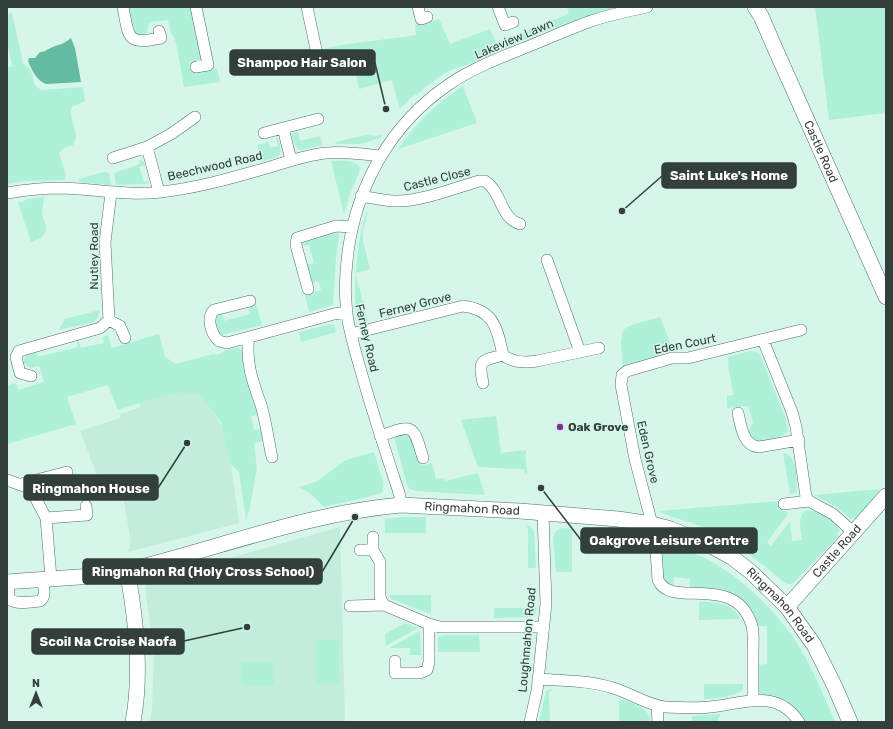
<svg xmlns="http://www.w3.org/2000/svg" width="893" height="729" viewBox="0 0 893 729" font-family="Rubik,sans-serif">
<style>
.built{fill:#c2ecdc}
.green{fill:#aef0d8}
.forest{fill:#63bc9f}
.lines{fill:none;stroke-linecap:round;stroke-linejoin:round}
.street-casing{stroke:#516e64;stroke-width:12}
.secondary-casing{stroke:#516e64;stroke-width:16}
.street{stroke:#fff;stroke-width:11}
.secondary{stroke:#fff;stroke-width:15}
.poi-dot{fill:#862d99;stroke:#d5f6e9;stroke-width:1.5}
.labels{text-anchor:middle;stroke-width:3;stroke-linejoin:round;paint-order:stroke}
.street-label{font-size:12px;fill:#323f3a;stroke:#d5f6e9}
.poi-label{font-size:12px;font-weight:bold;fill:#323f3a;stroke:#d5f6e9;text-anchor:start}
.leader{fill:none;stroke:#323f3a;stroke-width:1.5}
.callout-dot{fill:#323f3a;stroke:#d5f6e9;stroke-width:1.5}
.callout{fill:#323f3a;stroke:#323f3a;stroke-width:1.5}
.callout-label{font-size:13px;text-anchor:middle;font-weight:bold;fill:#fff}
</style>
<rect width="100%" height="100%" fill="#d5f6e9"/>
<!-- built -->
<path class="built" d="M188 393 199 394 212 410 223 429 231 464 239 523 128 552 131 542 120 479 99 480 80 431 120 418V414L141 407 139 402 167 394Z
M340 527 345 722H150L152 710 154 652 146 595V587L148 581Z"/>
<!-- green -->
<path class="green" d="M128 7H191L204 60 193 64 194 73 215 68 217 69 220 82 184 87 176 43 172 34H171L168 20 149 22 147 33 138 35 133 32Z
M567 7H619C567 21 517 43 467 65 448 68 430 83 416 96L415 94 400 109 392 80 359 89 351 53C342 54 329 56 323 49 354 42 385 40 416 35L415 25 439 19 450 44 490 29 496 42 511 36 512 37 569 14Z
M815 7H886V113L829 120Z
M12 13 23 63C24 65 27 66 28 67 35 75 31 86 42 90L83 87 85 101 72 107C68 119 77 128 76 138 76 139 74 144 73 145L64 148 59 153 66 175 65 180 26 181 7 184V68L22 63 12 66 7 41V14Z
M463 86 477 123 398 149C415 124 437 103 463 86Z
M298 132 300 141 320 136 323 145 300 150C294 147 293 139 292 133Z
M366 135 376 136 382 135V136L380 138 360 144H335L336 142Z
M276 138H278C284 158 280 156 262 161L257 145 268 142 270 148 278 146Z
M139 160 144 162 145 165 139 167 144 182 149 181 148 184 116 185 114 173 140 164Z
M331 161C341 161 353 159 360 167L359 173 351 191 344 214Z
M103 172 109 173 111 185 79 182V179Z
M44 197 42 215 46 226V231L41 238 31 242 18 202H23L27 199Z
M368 211 363 231V241L370 269 356 273V275L368 322 362 323C348 314 358 225 368 211Z
M335 232 338 233 339 236 336 257 333 305 309 312 305 295 321 290 319 281 311 283 306 265 314 263 309 245 304 246 303 244 305 242Z
M256 304 262 325 221 335C216 330 214 321 218 315L222 313 224 321 250 314 248 306Z
M100 310 98 317 94 322 59 330 65 319Z
M660 317 673 351 623 367 621 343 623 330 631 325Z
M331 324 334 325 336 332 301 342 299 332Z
M159 334 165 357 176 364 213 354 218 355C225 350 232 348 240 348 244 353 243 360 244 366 247 383 253 399 259 415L251 416 254 430 262 429 264 439 262 441 255 443 254 445 257 468 249 511 246 520 239 472 231 464 221 423 212 410 199 394 188 393 167 394 118 410 108 385 67 397 76 424 7 444V386L15 383 19 390 44 382 39 366 30 368 24 363V359L27 354 35 351 38 357 78 347 77 340H78L81 348 104 343 103 337 108 335 112 348Z
M750 351 755 352 760 355 786 419 788 431C782 438 766 443 756 441L748 432 753 422 748 406 727 408V396L733 395 730 374 729 373 728 357Z
M496 416 501 453 526 450V454H525L527 474 525 473 524 469 478 467 461 420Z
M406 432 411 435 421 466 432 463 436 479 444 478 445 481 478 473 485 495 415 491 410 489 407 485 394 437Z
M374 452 383 481V491L379 494 324 507 311 494 299 487 316 482 346 460Z
M783 453C798 455 796 478 797 490L796 493 790 494Z
M880 489C875 497 861 517 851 519L837 507 814 495Z
M780 501 782 511H786L788 514 767 542 771 546 790 521 792 541 802 540C801 530 797 517 805 511 820 508 832 519 840 531L837 533 838 536 834 541 792 584H788L785 583C760 562 735 542 705 528 694 523 666 516 659 511Z
M402 517H426V533H385V519Z
M526 525 531 527 534 531 536 568H528V529Z
M561 528 572 529V572H556L553 539 555 532Z
M669 546C683 550 699 554 712 562 747 582 779 614 800 648 814 671 824 697 835 722H804L791 704 781 699 760 694 758 691V665L767 664V626H757C748 589 722 589 690 588V579L674 577 673 586C670 585 665 583 663 579 662 575 661 557 663 553 663 550 666 548 669 546Z
M389 595H431V614L391 599Z
M699 602C715 602 732 602 740 619L699 620Z
M494 608H537L535 614 531 617 494 618Z
M405 623 418 628 386 646 385 634Z
M420 631 421 655H410V648H389Z
M444 635H479L480 652H438V638L440 636Z
M316 640H339V683L317 684Z
M241 662H274V685H241Z
M704 684H743V689C736 697 714 699 704 699Z
M553 688 549 693 550 722H539L546 691Z
M621 699C633 704 650 707 650 722H619V702Z
M721 714 718 718V722H692V716Z"/>
<!-- forest -->
<path class="forest" d="M71 38 75 48 81 82 46 84C36 80 32 70 28 61L29 58H35L40 52C46 52 47 49 53 47 63 43 62 45 71 38Z"/>
<g class="lines">
<!-- street casing -->
<g class="street-casing">
<path id="street" d="M123 7C129 38 126 45 161 38L159 31
M196 7 208 65 196 67
M307 7 317 54
M418 7 421 19 427 17
M498 7 505 25 513 22
M283 128 291 160
M264 133 318 119
M147 147 171 134 195 117
M113 158 147 147 159 192
M7 193C25 190 43 188 61 188 95 189 127 196 161 192 198 188 235 177 270 167 289 161 307 155 326 153 344 151 363 154 380 156
M361 196C372 198 384 201 395 201 420 202 455 188 479 181H485C502 192 500 218 520 224
M547 260 580 352
M308 289 296 245 297 238 336 226 352 227
M250 301 214 310C206 318 211 334 219 341L227 343 334 314 347 312
M109 320 120 326 125 338
M351 334 463 306C495 310 497 329 503 355 513 363 525 363 537 361L599 348
M249 337C245 361 253 383 261 405 266 421 268 440 272 457
M763 340 792 412 796 427 806 497 809 501
M31 376 20 373 16 357 19 351 100 328 109 320 105 242 111 193
M483 383C478 359 481 361 503 355
M738 413C741 426 743 446 759 447L799 440
M380 436C414 424 413 424 423 458
M7 480 27 487 35 497 46 518 51 578
M21 484 67 472
M784 504 809 501 833 514 853 532
M401 505 400 496C386 453 372 411 360 368 354 346 347 325 346 302 344 286 346 269 348 252 357 185 391 124 448 85 475 66 508 55 539 42 556 35 574 27 591 21 609 15 628 11 647 7
M46 518 87 515 86 506
M652 524 635 459 621 385 622 375 627 371 672 358H688L801 330
M655 537 658 580C671 610 736 571 752 626 754 634 753 643 753 651 753 667 753 684 753 700
M360 550H373
M8 582 9 599C17 605 30 602 40 601 47 596 43 587 43 579
M384 605 429 624 440 627H544
M350 606 384 605 381 600 380 596V562L373 550V537
M395 661V673H420L427 670 429 662V624
M538 679C563 681 588 680 613 688 630 693 648 705 665 707 682 708 700 709 718 706 748 702 778 690 799 722
M657 706 658 722
M530 722 537 691 546 604 543 512"/>
</g>
<!-- secondary casing -->
<g class="secondary-casing">
<g id="secondary">
<path id="s1" d="M755 7 761 16 774 46 886 297"/>
<path d="M127 570C136 618 142 674 133 722"/>
<path id="s2" d="M7 582C49 578 92 579 133 569 222 547 309 513 401 505L520 511 618 519 652 524 671 529 713 547 733 558 751 572 787 607 814 645 835 687 850 722"/>
<path id="s3" d="M787 607 886 496"/>
</g>
</g>
<!-- street -->
<use href="#street" class="street"/>
<!-- secondary -->
<use href="#secondary" class="secondary"/>
</g>
<!-- markers -->
<circle class="poi-dot" cx="560" cy="427" r="4"/>
<g class="labels">
<!-- street labels -->
<g class="street-label">
<text transform="translate(514 39) rotate(-23)" y="4">Lakeview Lawn</text>
<text dy="4" stroke="none"><textPath href="#s1" startOffset="159">Castle Road</textPath></text>
<text transform="translate(215 166) rotate(-13)" y="4">Beechwood Road</text>
<text transform="translate(437 179) rotate(-14)" y="4">Castle Close</text>
<text transform="translate(94 256) rotate(-90)" y="4">Nutley Road</text>
<text transform="translate(415 305) rotate(-14)" y="4">Ferney Grove</text>
<text transform="translate(367 338) rotate(77)" y="4">Ferney Road</text>
<text transform="translate(685 344) rotate(-11)" y="4">Eden Court</text>
<text transform="translate(648 452) rotate(77)" y="4">Eden Grove</text>
<text dy="4" stroke="none"><textPath href="#s2" startOffset="474">Ringmahon Road</textPath></text>
<text dy="4" stroke="none"><textPath href="#s3" startOffset="75">Castle Road</textPath></text>
<text dy="4" stroke="none"><textPath href="#s2" startOffset="810">Ringmahon Road</textPath></text>
<text transform="translate(527 640) rotate(-85)" y="4">Loughmahon Road</text>
</g>
<!-- poi labels -->
<g class="poi-label">
<text x="568" y="431">Oak Grove</text>
</g>
</g>
<!-- callouts -->
<path class="leader" d="M386 109L375 63M622 211L662 176M187 443L158 488M541 488L581 540M355 517L322 572M247 627L184 641"/>
<g class="callout-dot">
<circle cx="386" cy="109" r="4"/>
<circle cx="622" cy="211" r="4"/>
<circle cx="187" cy="443" r="4"/>
<circle cx="541" cy="488" r="4"/>
<circle cx="355" cy="517" r="4"/>
<circle cx="247" cy="627" r="4"/>
</g>
<g class="callout">
<rect x="230" y="50" width="145" height="25" rx="4"/>
<rect x="662" y="163" width="134" height="25" rx="4"/>
<rect x="24" y="475" width="134" height="25" rx="4"/>
<rect x="581" y="528" width="176" height="25" rx="4"/>
<rect x="83" y="559" width="239" height="25" rx="4"/>
<rect x="32" y="629" width="152" height="25" rx="4"/>
</g>
<g class="callout-label">
<text x="302" y="67">Shampoo Hair Salon</text>
<text x="729" y="180">Saint Luke's Home</text>
<text x="91" y="493">Ringmahon House</text>
<text x="669" y="545">Oakgrove Leisure Centre</text>
<text x="203" y="576">Ringmahon Rd (Holy Cross School)</text>
<text x="108" y="646">Scoil Na Croise Naofa</text>
</g>
<!-- border -->
<rect width="893" height="729" fill="none" stroke="#323f3a" stroke-width="16"/>
<!-- north arrow -->
<g transform="translate(36 693)" stroke="#d5f6e9" stroke-width="3" paint-order="stroke">
<path d="M0-3L7 15L0 10L-7 15Z" fill="#323f3a"/>
<text y="-6" font-size="11" font-weight="bold" text-anchor="middle" fill="#323f3a">N</text>
</g>
</svg>
